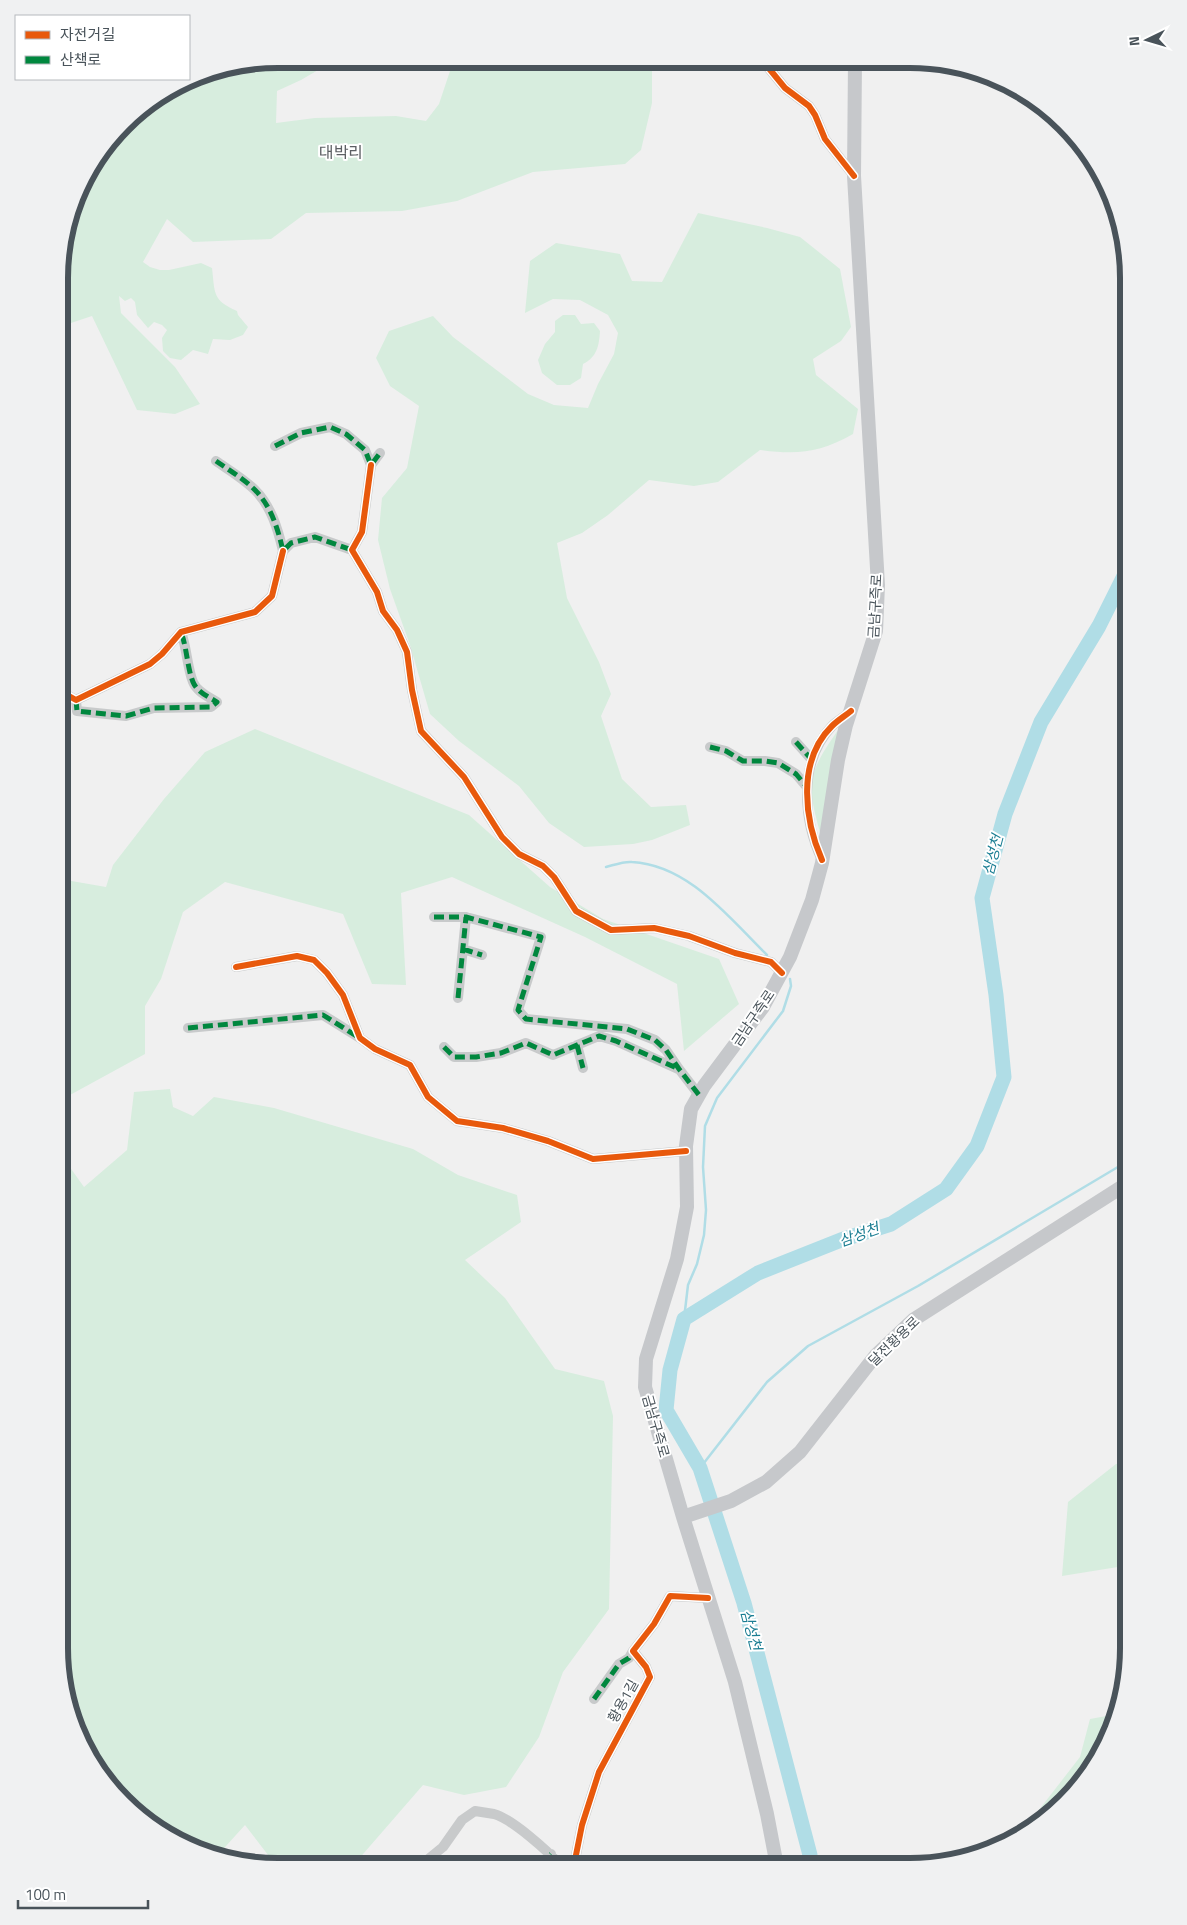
<svg xmlns="http://www.w3.org/2000/svg" width="1187" height="1925" viewBox="0 0 1187 1925" font-family="'Titillium Web','Noto Sans KR',sans-serif">
<style>
.green{fill:#d7edde}
.lines{fill:none;stroke-linecap:round;stroke-linejoin:round}
.stream{stroke:#b0dde6;stroke-width:2.5}
.river{stroke:#b0dde6;stroke-width:15}
.minor{stroke:#c8cacb;stroke-width:10}
.major{stroke:#c6c8cb;stroke-width:14}
.quiet{stroke:#00873e;stroke-width:5;stroke-dasharray:10 5;stroke-linecap:butt}
.cycleway-casing{stroke:#fff;stroke-width:9}
.cycleway{stroke:#e8590c;stroke-width:6}
.labels{text-anchor:middle;stroke-width:4;stroke-linejoin:round;paint-order:stroke}
.street-label{font-size:14px;fill:#49535a;stroke:#fff}
.water-label{font-size:15px;font-style:italic;fill:#1b7e93;stroke:#fff}
.quarter-label{font-size:16px;fill:#5c5f63;stroke:#fff}
.rim{fill:none;stroke:#49535a;stroke-width:6}
</style>
<rect width="100%" height="100%" fill="#f0f0f0"/>
<!-- green -->
<path class="green" d="M278 59H337L301 80 277 91 276 123 315 118 396 116 426 121 439 104 454 59 645 60 652 69V103L641 150 625 164 533 172 457 201 402 211 306 213 271 239 193 242 167 219 143 262 150 267 160 270H169L201 263 212 268C215 293 212 300 237 311L238 315 248 327 243 335 230 340 213 339 208 354 193 350 181 360 170 358 163 351 162 338 167 330 162 325 154 322 148 328 137 315 135 302 131 298 125 301 119 296 121 313 175 367 200 404 175 414 137 410 92 316 68 324 60 329 61 250 81 181 133 113 194 75Z
M698 213 767 228 800 237 840 269 851 327 841 341 813 359 816 375 858 409 853 434C819 453 798 455 760 450L718 482 694 486 649 480 608 515 582 533 557 543 567 598 599 662 611 694 601 716 622 779 651 807 686 805 690 825 652 840 633 844 584 847 549 823 519 786 459 741 430 714 410 645 390 589 378 540 382 498 407 468 419 406 390 386 376 358 389 331 433 316 453 337 528 394 554 405 588 408 598 384 614 354 618 333 608 315 580 300 553 299 525 313 530 261 556 243 620 254 632 281 662 282Z
M563 315H575L581 324 594 323 600 331C599 346 597 357 583 364L581 378 570 385H557L542 373 538 360 545 344 555 332V321Z
M255 729 469 815 550 887 603 919 719 959 739 1004 684 1051 677 984 585 937 452 877 401 893 406 985 372 984 343 914 225 882 183 912 161 979 145 1006V1054L59 1101 60 879 106 887 113 865 164 799 205 752Z
M838 730 821 836C806 783 807 775 838 730Z
M170 1089 173 1107 193 1116 214 1097 274 1108 413 1149 458 1175 517 1195 521 1222 465 1260 505 1298 555 1369 604 1381 613 1416 609 1609 563 1672 539 1737 506 1787 464 1795 423 1785 357 1861 359 1865 275 1864 245 1825 217 1856 194 1850 145 1821 104 1781 75 1731 59 1647V1152L84 1187 127 1150 134 1092Z
M1128 1462V1595L1124 1566 1062 1576 1068 1502 1116 1464Z
M1117 1714 1083 1780 1042 1821 1021 1833 1080 1757 1090 1719Z"/>
<g class="lines">
<!-- stream -->
<path class="stream" d="M606 867C614 865 624 861 632 862 689 865 729 918 767 955
M684 1319 688 1285 697 1264 704 1235 706 1210 703 1167 705 1126 717 1098 783 1011 791 986 790 979
M700 1468 767 1382 808 1346 918 1286 1128 1161"/>
<!-- river -->
<path class="river" d="M810 1866V1855L744 1603 700 1468 666 1410 670 1370 684 1319 758 1273 841 1240 891 1224 946 1189 977 1146 1004 1077 996 995 982 898 1005 814 1041 722 1099 626 1128 568"/>
<!-- minor -->
<path class="minor" d="M762 60 785 88 809 106 815 115 825 139 854 176
M275 446 301 433 330 427 346 434 365 450 371 465 380 453
M216 461C229 470 244 479 255 490 271 506 278 529 283 551L291 543 315 537 352 550
M371 465 362 532 352 550 377 592 383 611 397 630 407 652 412 690 421 731 464 777 502 837 519 854 543 866 554 877 576 911 611 930 654 928 689 936 735 953 771 962 782 973
M60 691 76 700 150 664 162 654 181 632 255 612 272 596 283 551
M76 700 77 711 126 716 154 708 211 707 217 702C209 697 197 692 193 682 187 667 187 648 181 632
M796 742 812 760
M710 747 726 751 743 761H765L778 763 796 774 807 787
M822 860C803 819 798 762 832 726 837 721 844 717 850 712
M434 917H466L541 937 518 1010 526 1019 627 1029 655 1040 666 1050 679 1069 699 1095
M463 949 482 955
M236 967 297 956 314 960 327 973 343 995 360 1038 375 1049 410 1065 428 1097 457 1121 503 1128 548 1141 593 1159 686 1151
M458 998 466 917
M188 1028 323 1015 360 1038
M577 1045 583 1068
M444 1047 454 1057H476L501 1053 526 1043 553 1055 599 1036 616 1041 678 1069
M594 1699 619 1664 629 1658 633 1651
M421 1865 443 1847 462 1820 475 1811C481 1812 488 1813 494 1814 512 1819 548 1851 560 1865
M540 1865 551 1854
M574 1865 582 1825 599 1772 650 1677 646 1667 633 1651 654 1624 670 1596 708 1598"/>
<!-- major -->
<path class="major" d="M683 1517 731 1501 766 1482 800 1452 876 1355 913 1320 1128 1183
M777 1866 767 1814 735 1682 683 1517 645 1387 646 1359 677 1259 687 1207 686 1146 691 1109 704 1086 763 1007 790 957 812 900 822 863 838 760 846 725 876 631 878 585 854 176 855 60"/>
<!-- quiet -->
<path class="quiet" d="M275 446 301 433 330 427 346 434 365 450 371 465 380 453
M216 461C229 470 244 479 255 490 271 506 278 529 283 551L291 543 315 537 352 550
M76 700 77 711 126 716 154 708 211 707 217 702C209 697 197 692 193 682 187 667 187 648 181 632
M796 742 812 760
M710 747 726 751 743 761H765L778 763 796 774 807 787
M434 917H466L541 937 518 1010 526 1019 627 1029 655 1040 666 1050 679 1069 699 1095
M463 949 482 955
M458 998 466 917
M188 1028 323 1015 358 1037
M577 1045 583 1068
M444 1047 454 1057H476L501 1053 526 1043 553 1055 599 1036 616 1041 679 1069
M594 1699 619 1664 629 1658 633 1651
M540 1865 551 1854"/>
<!-- cycleway casing -->
<g class="cycleway-casing">
<path id="cycleway" d="M762 60 785 88 809 106 815 115 825 139 854 176
M371 465 362 532 352 550 377 592 383 611 397 630 407 652 412 690 421 731 464 777 502 837 519 854 543 866 554 877 576 911 611 930 654 928 689 936 735 953 771 962 782 973
M60 691 76 700 150 664 162 654 181 632 255 612 272 596 283 551
M822 860C804 819 797 760 832 726 838 720 845 716 851 711
M236 967 297 956 314 960 327 973 343 995 360 1038 375 1049 410 1065 428 1097 457 1121 503 1128 548 1141 593 1159 686 1151
M574 1865 582 1825 599 1772 650 1677 646 1667 633 1651 654 1624 670 1596 708 1598"/>
</g>
<!-- cycleway -->
<use href="#cycleway" class="cycleway"/>
</g>
<g class="labels">
<!-- street labels -->
<g class="street-label">
<text transform="translate(875 606) rotate(-87)" y="5">금남구즉로</text>
<text transform="translate(753 1018) rotate(-56)" y="5">금남구즉로</text>
<text transform="translate(894 1341) rotate(-44)" y="5">달전황용로</text>
<text transform="translate(656 1426) rotate(74)" y="5">금남구즉로</text>
<text transform="translate(623 1701) rotate(-61)" y="5">황용1길</text>
</g>
<!-- water labels -->
<g class="water-label">
<text transform="translate(993 855) rotate(-75)" y="5">삼성천</text>
<text transform="translate(859 1235) rotate(-20)" y="5">삼성천</text>
<text transform="translate(751 1630) rotate(75)" y="5">삼성천</text>
</g>
<!-- quarter labels -->
<g class="quarter-label">
<text x="341" y="158">대박리</text>
</g>
</g>
<!-- crop -->
<path d="M0 0H1187V1925H0ZM278 68H910A210 210 0 0 1 1120 278V1648A210 210 0 0 1 910 1858H278A210 210 0 0 1 68 1648V278A210 210 0 0 1 278 68Z" fill="#f0f1f2" fill-rule="evenodd"/>
<path class="rim" d="M278 68H910A210 210 0 0 1 1120 278V1648A210 210 0 0 1 910 1858H278A210 210 0 0 1 68 1648V278A210 210 0 0 1 278 68Z"/>
<!-- legend -->
<rect x="15" y="15" width="175" height="65" fill="#ffffff" stroke="#b6babd"/>
<rect x="25" y="31" width="25" height="8" fill="#e8590c" stroke="#b6babd"/>
<text x="60" y="40" font-size="15" fill="#49535a">자전거길</text>
<rect x="25" y="56" width="25" height="8" fill="#00873e" stroke="#b6babd"/>
<text x="60" y="65" font-size="15" fill="#49535a">산책로</text>
<!-- north arrow -->
<g transform="translate(1147 40) rotate(265)" stroke="#ffffff" stroke-width="4" paint-order="stroke">
<path d="M0-4L9 19L0 12L-9 19Z" fill="#49535a"/>
<text y="-8" font-size="14" font-weight="bold" text-anchor="middle" fill="#49535a">N</text>
</g>
<!-- scale -->
<path d="M18 1900v8h130v-8" fill="none" stroke="#49535a" stroke-width="2.5"/>
<text x="25" y="1900" font-size="15" fill="#49535a" stroke="#ffffff" stroke-width="4" paint-order="stroke">100 m</text>
</svg>
